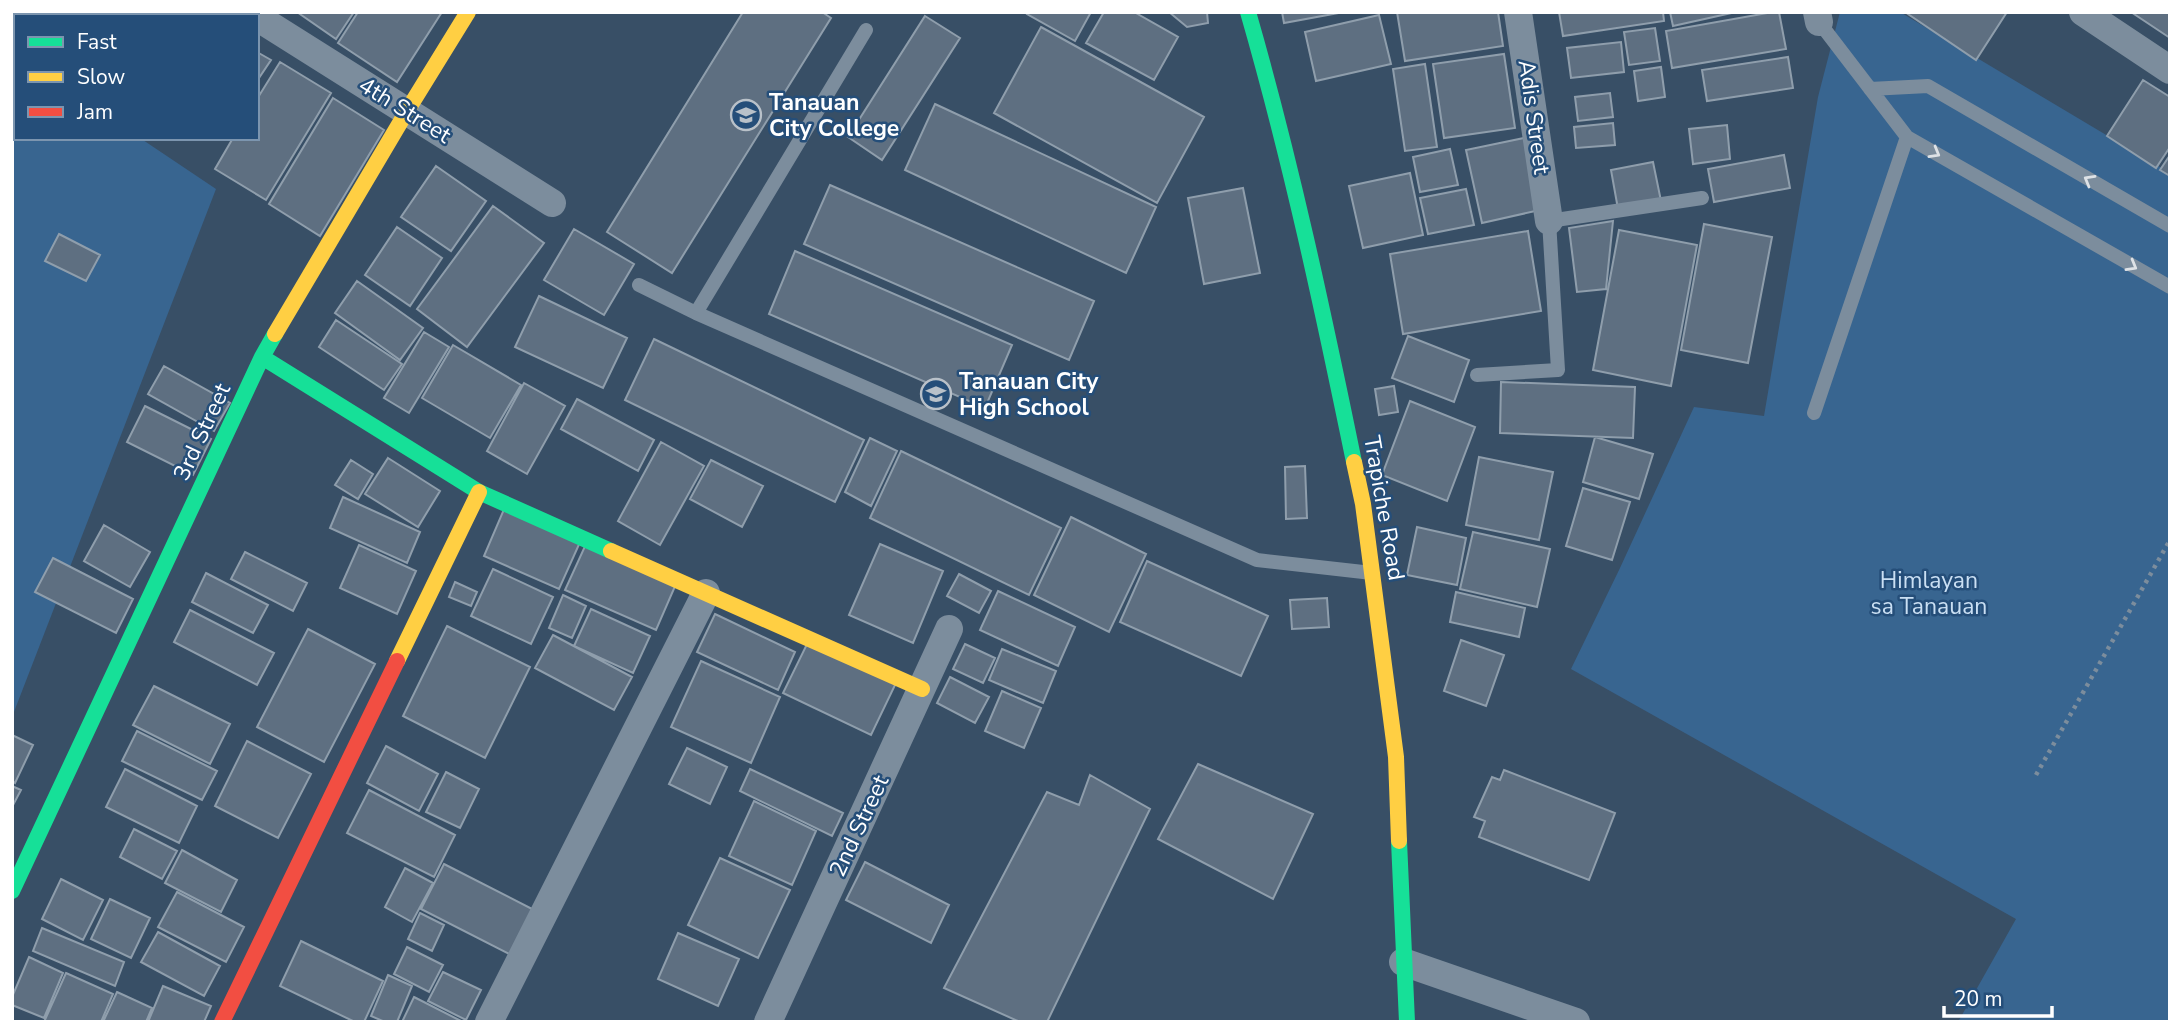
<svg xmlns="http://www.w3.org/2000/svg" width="2182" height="1034" viewBox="0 0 2182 1034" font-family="'Nunito Sans',sans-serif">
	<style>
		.green { fill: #386590 }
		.building { fill: #5e6f81; stroke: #8f9eac; stroke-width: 2 }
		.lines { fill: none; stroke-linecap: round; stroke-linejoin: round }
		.path { stroke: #7c8d9d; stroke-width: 4.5; stroke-dasharray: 3.5 5; stroke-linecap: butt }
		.lane { stroke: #7c8d9d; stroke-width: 14 }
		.street { stroke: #7c8d9d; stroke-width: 28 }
		.fast { stroke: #16e098; stroke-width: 16 }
		.slow { stroke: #ffcf43; stroke-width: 16 }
		.jam { stroke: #f24e42; stroke-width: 16 }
		.oneway { stroke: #dee2e6 }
		.labels { text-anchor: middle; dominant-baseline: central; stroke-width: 5; stroke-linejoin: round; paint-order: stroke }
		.poi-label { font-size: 23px; font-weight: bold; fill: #fff; stroke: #254e79; text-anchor: start }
		.street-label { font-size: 23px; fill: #fff; stroke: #254e79 }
		.park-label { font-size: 23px; fill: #cadff3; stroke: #254e79 }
	</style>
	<rect width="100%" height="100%" fill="#384f66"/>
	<!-- green -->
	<path class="green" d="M1840,12H1900L2170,173V1022H1958L2016,919L1571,669L1620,568L1694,407L1764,416L1818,97Z
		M12,53L16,56V138H140L216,189L12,717Z"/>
	<!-- building -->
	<path class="building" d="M83,12H155L153,16H81Z
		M297,12H354L336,39Z
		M358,12H442L397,82L338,43Z
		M743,12H822L831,18L672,273L607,232Z
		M1028,12H1091L1075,41L1027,14Z
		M1104,12H1134L1178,37L1154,80L1086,43Z
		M1169,12H1207L1208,23L1187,27Z
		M1282,12H1344L1284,23Z
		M1397,12H1498L1503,46L1405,61Z
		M1559,12H1663L1664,21L1563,36Z
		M1670,12H1736L1673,26Z
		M1773,12H1779L1786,49L1672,68L1666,31Z
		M1905,12H2007L1976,60Z
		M2131,12H2170V38Z
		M1379,15L1391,64L1316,81L1305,32Z
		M925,16L960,38L882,160L848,137Z
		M1041,27L1204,117L1157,203L994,113Z
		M1655,28L1660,61L1629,65L1624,32Z
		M1621,42L1624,72L1571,78L1567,48Z
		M257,52L271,60L257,81Z
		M1504,54L1515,128L1444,138L1433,64Z
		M1788,57L1793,88L1707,101L1702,70Z
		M280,62L331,93L266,200L215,169L233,138H257V99Z
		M1425,64L1437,147L1405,151L1393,69Z
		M1661,67L1665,97L1638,101L1634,71Z
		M2143,80L2170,97V147L2156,168L2107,136Z
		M1610,93L1613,117L1578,121L1575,97Z
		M333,98L384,130L320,236L269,204Z
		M935,104L1156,207L1126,273L905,170Z
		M1613,123L1615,145L1576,148L1574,127Z
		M1727,125L1730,159L1693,164L1689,129Z
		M1524,138L1540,210L1482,223L1466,150Z
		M1450,149L1458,185L1420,192L1413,157Z
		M1784,155L1790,188L1714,202L1708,169Z
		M2170,155V176L2160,170Z
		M1653,162L1661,201L1618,209L1611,170Z
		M436,166L486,201L451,251L401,217Z
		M1410,173L1423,235L1363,248L1349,186Z
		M830,185L1094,301L1069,360L804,244Z
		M1243,188L1260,273L1204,284L1188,198Z
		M1466,189L1474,225L1428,234L1420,198Z
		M493,206L544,243L467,347L417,309Z
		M1613,221L1606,289L1577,292L1569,228Z
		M1704,224L1772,237L1748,363L1681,350Z
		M397,227L442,258L410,306L365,275Z
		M574,229L634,264L604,315L544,280Z
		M1619,230L1697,245L1671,386L1593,370Z
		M1528,231L1541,311L1403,334L1390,254Z
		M59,234L100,255L86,281L45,261Z
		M795,251L1012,345L985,408L769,314Z
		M357,281L423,328L400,360L335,313Z
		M539,296L627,338L603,388L515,347Z
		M336,320L402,364L384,390L319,347Z
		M424,332L449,347L409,413L384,398Z
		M1408,336L1469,360L1454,402L1392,378Z
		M654,339L864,440L835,502L625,400Z
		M453,345L521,385L490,438L422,398Z
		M164,366L230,403L214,431L148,394Z
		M1501,382L1635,387L1633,438L1500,433Z
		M524,383L565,406L527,474L487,451Z
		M1394,386L1398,412L1379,415L1375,389Z
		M577,399L654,440L638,471L561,429Z
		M1410,401L1475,427L1447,501L1382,475Z
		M145,406L211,439L193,475L127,442Z
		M1595,437L1653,454L1639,499L1583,482Z
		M870,438L897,451L871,506L845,492Z
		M661,442L704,466L660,545L618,521Z
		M901,451L1061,528L1029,595L870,518Z
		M1479,457L1553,472L1539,540L1466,525Z
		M388,458L440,491L418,527L365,494Z
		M351,460L373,474L358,499L335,485Z
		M711,460L763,486L742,527L690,499Z
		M1305,466L1307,518L1286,519L1285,467Z
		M1583,488L1630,502L1612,560L1566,546Z
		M343,497L420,532L407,563L330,528Z
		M505,507L581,540L559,589L484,556Z
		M1071,517L1146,554L1109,632L1034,595Z
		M104,525L150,552L130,587L84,561Z
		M1417,527L1466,538L1457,585L1407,575Z
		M1473,532L1550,549L1537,607L1460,589Z
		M586,544L676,584L656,630L565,590Z
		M880,544L943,571L913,643L849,615Z
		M359,545L416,571L397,614L340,588Z
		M245,552L307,583L293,611L231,579Z
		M53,558L133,599L116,633L35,592Z
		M1147,561L1268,616L1241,676L1120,622Z
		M493,569L553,597L531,644L471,616Z
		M206,573L268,605L253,633L192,602Z
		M959,574L991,591L979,613L947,596Z
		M455,582L477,592L471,606L449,597Z
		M998,591L1075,627L1058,666L980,630Z
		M1456,592L1525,608L1519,637L1450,622Z
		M563,595L586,606L572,638L549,628Z
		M1327,598L1329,627L1292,629L1290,600Z
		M591,609L650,636L633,673L574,646Z
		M190,610L274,653L257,685L174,642Z
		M715,614L795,652L778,690L697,652Z
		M447,626L530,667L485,758L403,716Z
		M308,629L375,664L324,762L257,727Z
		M553,635L632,677L614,710L535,668Z
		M809,640L896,683L871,735L783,693Z
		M1461,640L1504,655L1486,706L1444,691Z
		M965,644L995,658L983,683L953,669Z
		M1002,649L1056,671L1043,703L989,680Z
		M701,661L780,697L751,763L671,727Z
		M950,677L989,697L975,723L937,703Z
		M154,686L230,724L210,764L133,725Z
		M1002,691L1041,708L1024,748L985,731Z
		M137,731L217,771L202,800L122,761Z
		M12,735L33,745L15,783L12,781Z
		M247,741L311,774L278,838L215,806Z
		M386,746L438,774L419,811L367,783Z
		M687,748L727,767L710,804L669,784Z
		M1198,764L1313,814L1273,899L1158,839Z
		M125,769L197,806L179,843L106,807Z
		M750,769L843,813L832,836L740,791Z
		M1504,770L1615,813L1589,880L1479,837L1485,821L1474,817L1492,777L1500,780Z
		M446,772L479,789L460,828L426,812Z
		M1090,775L1150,809L1047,1022H1020L944,988L1047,792L1079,805Z
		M12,786L21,790L12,807Z
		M369,790L455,835L434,877L347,833Z
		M754,801L816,831L792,885L729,856Z
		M134,829L177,851L162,879L120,857Z
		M182,850L237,880L221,912L165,883Z
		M720,858L790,890L758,958L688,925Z
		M865,862L949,905L931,943L846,900Z
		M444,864L536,911L513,956L421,909Z
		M405,868L433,883L412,922L385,907Z
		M61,879L103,900L83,940L42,919Z
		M177,892L244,927L226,962L158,927Z
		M110,899L150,918L131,958L91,939Z
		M420,913L444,925L432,951L408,939Z
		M42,928L124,962L115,986L33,951Z
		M158,932L220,966L204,996L141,962Z
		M678,933L739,959L718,1006L658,979Z
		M301,941L383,981L364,1022H355L280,986Z
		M407,947L443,965L429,992L394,974Z
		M29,957L63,973L44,1018L12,1005V997Z
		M443,972L481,990L466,1020L428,1001Z
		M66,973L113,994L101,1022H44Z
		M388,975L412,986L397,1022H385L371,1016Z
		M163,986L211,1006L204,1022H148Z
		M117,992L152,1008L146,1022H103Z
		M414,997L463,1022H402Z"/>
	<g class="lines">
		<!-- path -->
		<path class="path" d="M2036,775L2170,540"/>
		<!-- lane -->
		<path class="lane" d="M1819,22L1907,137L2170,287
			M1870,89L1928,86L2170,226
			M639,285L696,313L1257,560L1372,573
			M696,313L866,30
			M1477,375L1558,370L1549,221L1702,198
			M1814,413L1907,137"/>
		<!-- street -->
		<path class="street" d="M1518,12L1549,221
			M1817,12L1819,22
			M2083,12L2170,70
			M257,17L552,203
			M1403,962L1576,1022
			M489,1022L706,593
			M768,1022L949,629"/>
		<!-- fast -->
		<path class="fast" d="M1248,12C1291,161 1323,311 1354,462
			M262,357L479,492L611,551
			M1399,841L1407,1022
			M12,891L262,357L275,334"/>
		<!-- slow -->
		<path class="slow" d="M275,334L407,111L468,12
			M1354,462L1363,504L1396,757L1399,841
			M611,551L922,689
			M397,661L479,492"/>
		<!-- jam -->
		<path class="jam" d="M222,1022L397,661"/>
	</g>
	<!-- one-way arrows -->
	<defs><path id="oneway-chevron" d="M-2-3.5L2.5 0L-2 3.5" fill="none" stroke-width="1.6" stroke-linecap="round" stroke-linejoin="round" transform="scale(1.75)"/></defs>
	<g class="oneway">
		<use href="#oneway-chevron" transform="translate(1935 153) rotate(30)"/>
		<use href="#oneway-chevron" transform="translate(2089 180) rotate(-150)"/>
		<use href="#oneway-chevron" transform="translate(2132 266) rotate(30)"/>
	</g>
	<!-- icons -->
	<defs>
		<g id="university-ring" transform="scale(1.575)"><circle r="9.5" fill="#254e79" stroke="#b9c1c9" stroke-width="1.5"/><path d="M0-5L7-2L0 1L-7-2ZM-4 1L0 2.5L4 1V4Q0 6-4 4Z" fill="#b9c1c9"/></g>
		<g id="school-ring" transform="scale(1.575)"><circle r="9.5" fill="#254e79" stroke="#b9c1c9" stroke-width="1.5"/><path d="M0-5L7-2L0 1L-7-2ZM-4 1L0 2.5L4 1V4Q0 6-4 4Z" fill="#b9c1c9"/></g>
	</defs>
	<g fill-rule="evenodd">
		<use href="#university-ring" x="746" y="115"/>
		<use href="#school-ring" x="936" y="394"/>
	</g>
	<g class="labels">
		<!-- poi labels -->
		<g class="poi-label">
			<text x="769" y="102">Tanauan<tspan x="769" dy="26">City College</tspan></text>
			<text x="959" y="381">Tanauan City<tspan x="959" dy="26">High School</tspan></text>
		</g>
		<!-- street labels -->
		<g class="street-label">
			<text transform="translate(405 110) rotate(32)">4th Street</text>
			<text transform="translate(1534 117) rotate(82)">Adis Street</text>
			<text transform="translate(202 432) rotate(-65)">3rd Street</text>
			<text transform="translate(1384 508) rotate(80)">Trapiche Road</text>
			<text transform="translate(859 826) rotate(-65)">2nd Street</text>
		</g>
		<!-- park labels -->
		<g class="park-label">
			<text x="1929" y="580">Himlayan<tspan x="1929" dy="26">sa Tanauan</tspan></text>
		</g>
	</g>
	<!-- border -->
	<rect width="2182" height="1034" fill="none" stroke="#ffffff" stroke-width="28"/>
	<!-- legend -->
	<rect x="14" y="14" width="245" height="126" fill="#254e79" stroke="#7c95af" stroke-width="2"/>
	<rect x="28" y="37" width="35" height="10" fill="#16e098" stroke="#7c95af" stroke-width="2"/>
	<text x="77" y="49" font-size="21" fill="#ffffff">Fast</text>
	<rect x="28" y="72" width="35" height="10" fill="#ffcf43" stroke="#7c95af" stroke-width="2"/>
	<text x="77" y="84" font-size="21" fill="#ffffff">Slow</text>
	<rect x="28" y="107" width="35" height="10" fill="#f24e42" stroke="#7c95af" stroke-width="2"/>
	<text x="77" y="119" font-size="21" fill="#ffffff">Jam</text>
	<!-- scale -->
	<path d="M1944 1006v10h108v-10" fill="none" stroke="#ffffff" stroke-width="3.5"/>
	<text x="1954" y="1006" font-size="21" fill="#ffffff" stroke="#254e79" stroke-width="5" paint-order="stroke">20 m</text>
</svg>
